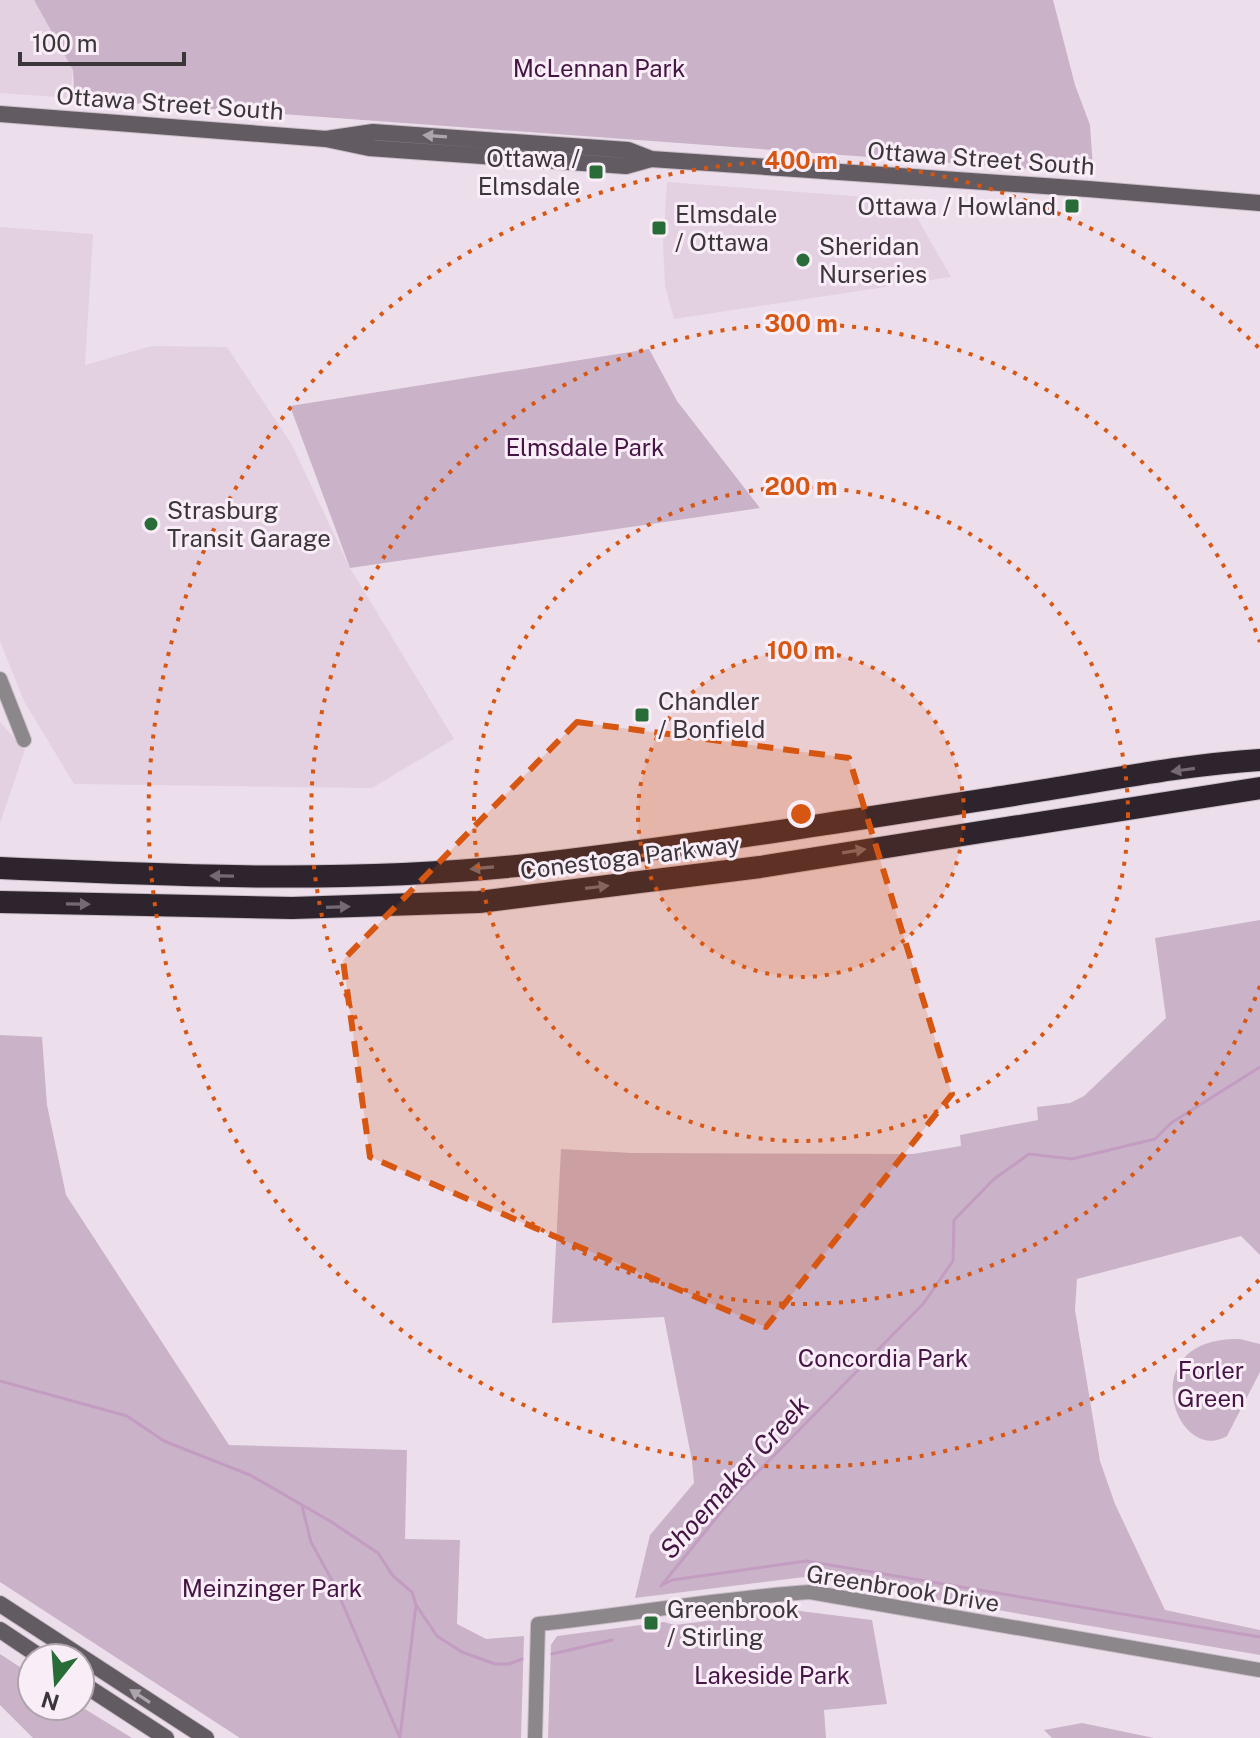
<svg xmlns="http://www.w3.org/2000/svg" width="1260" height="1738" viewBox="0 0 1260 1738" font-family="'Public Sans',sans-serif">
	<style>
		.built { fill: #e3d1e2 }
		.green { fill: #cab2c8 }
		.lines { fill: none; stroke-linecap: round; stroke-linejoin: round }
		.stream { stroke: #c39dc1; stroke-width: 3 }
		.tertiary-casing { stroke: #c9bdc8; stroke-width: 16 }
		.secondary-casing { stroke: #c9bdc8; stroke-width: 18 }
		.motorway-casing { stroke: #c9bdc8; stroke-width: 24 }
		.tertiary { stroke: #8c878b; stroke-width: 14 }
		.secondary { stroke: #625b62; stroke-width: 16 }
		.motorway { stroke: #2d242d; stroke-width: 22 }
		.oneway { fill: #aea4ad }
		.oneway2 { fill: #746a74 }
		.marked { fill: #d75611; fill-opacity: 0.2; stroke: #d75611; stroke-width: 6; stroke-dasharray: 16 10; stroke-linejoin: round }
		.ring { fill: none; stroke: #d75611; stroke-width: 4; stroke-dasharray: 4 8 }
		.poi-dot { fill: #286c38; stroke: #f9edf8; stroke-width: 3 }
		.labels { text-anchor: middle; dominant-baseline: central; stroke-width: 6; stroke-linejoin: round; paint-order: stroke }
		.park-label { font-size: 24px; fill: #451644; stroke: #f9edf8 }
		.street-label { font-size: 24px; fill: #3b363a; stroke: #f9edf8 }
		.poi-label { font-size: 24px; fill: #3b363a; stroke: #f9edf8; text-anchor: start }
		.water-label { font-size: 26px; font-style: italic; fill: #431542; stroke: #f9edf8 }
		.centre { fill: #d75611; stroke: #f9edf8; stroke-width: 4 }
		.ring-label { font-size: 24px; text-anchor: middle; font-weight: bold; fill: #d75611; stroke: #f9edf8; stroke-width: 6; stroke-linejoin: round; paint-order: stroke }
	</style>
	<rect width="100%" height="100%" fill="#ecdfeb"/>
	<!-- built -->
	<path class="built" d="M0,0H34L73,69L70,98L0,93Z
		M667,182L907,200L951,277L674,319L665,286L663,243Z
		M0,227L93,234L85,365L152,346L227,347L291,443L350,568L454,739L372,788L74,784L24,701L0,641Z
		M0,722L25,750L0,823Z"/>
	<!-- green -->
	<path class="green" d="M34,0H1053L1075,85L1090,125L1093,168L1089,173L89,100L84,91H74L73,70Z
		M649,349L677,401L760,508L350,568L290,406Z
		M1260,920V1255L1241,1236L1077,1279L1075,1310L1100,1461L1115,1504L1165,1610L1260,1630V1655L805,1577L635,1598L650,1535L694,1483L692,1461L664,1317L552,1323L561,1149L632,1153L913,1154L961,1146L960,1135L1038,1120L1037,1107L1070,1103L1084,1096L1166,1018L1155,938Z
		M0,1035L42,1037L47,1105L66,1195L229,1445L407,1450L405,1539L460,1540L457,1624L486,1639L524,1636L521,1738H240L0,1582Z
		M1240,1339L1260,1344V1372L1227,1436C1175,1467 1131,1336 1240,1339Z
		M792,1610L872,1620L887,1704L824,1710L826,1738H548L551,1645L557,1636L664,1622L675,1625Z
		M0,1654L32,1675V1706H80L132,1738H33L0,1705Z
		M1082,1723L1154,1738H1052L1044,1730Z"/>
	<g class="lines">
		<!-- stream -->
		<path class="stream" d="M0,1381L127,1416L164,1441L250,1475L330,1521L378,1553L393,1576L412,1592L416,1605L437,1636L462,1652L495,1664H509L522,1659
			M302,1506L311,1542L335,1586L400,1738
			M664,1584L672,1580L806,1561L1260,1637
			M661,1586L734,1496L923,1304L953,1261L954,1220L994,1179L1029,1154L1072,1159L1155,1139L1171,1123L1260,1067
			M552,1654L612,1640
			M400,1737L416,1605"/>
		<!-- tertiary casing -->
		<g class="tertiary-casing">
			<path id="tertiary" d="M0,679L24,740
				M535,1738L538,1624C629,1615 719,1598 810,1592L1260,1670"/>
		</g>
		<!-- secondary casing -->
		<g class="secondary-casing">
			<path id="secondary" d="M0,114L326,139L369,148L626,166L651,159
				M326,139L373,132L628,150L651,159L1088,189L1260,203
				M0,1604L206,1738
				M0,1630L42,1658
				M80,1682L166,1738"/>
		</g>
		<!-- motorway casing -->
		<g class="motorway-casing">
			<path id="motorway" d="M0,868C178,876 357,884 535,864C697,845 859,819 1020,794C1099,782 1180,765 1260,760
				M0,902L292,908L479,902L760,867L1260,788"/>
		</g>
		<!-- tertiary -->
		<use href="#tertiary" class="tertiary"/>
		<!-- secondary -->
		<use href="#secondary" class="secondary"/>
		<!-- motorway -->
		<use href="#motorway" class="motorway"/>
	</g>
	<!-- one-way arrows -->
	<defs><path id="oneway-solid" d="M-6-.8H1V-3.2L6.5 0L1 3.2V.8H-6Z" transform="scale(2)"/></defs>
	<g class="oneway">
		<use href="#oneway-solid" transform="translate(435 136) rotate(-176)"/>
		<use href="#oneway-solid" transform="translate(140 1696) rotate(-147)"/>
	</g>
	<g class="oneway2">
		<use href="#oneway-solid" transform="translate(1183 770) rotate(172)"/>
		<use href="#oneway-solid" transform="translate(854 851) rotate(-9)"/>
		<use href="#oneway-solid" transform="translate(482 868) rotate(175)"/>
		<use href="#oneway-solid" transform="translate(222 876) rotate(-179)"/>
		<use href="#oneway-solid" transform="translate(597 887) rotate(-7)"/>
		<use href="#oneway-solid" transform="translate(78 904) rotate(1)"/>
		<use href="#oneway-solid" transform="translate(338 907) rotate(-2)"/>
	</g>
	<!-- marked area -->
	<path class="marked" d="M577,722L849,758L952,1094L766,1327L370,1157L343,960Z"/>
	<!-- distance rings -->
	<circle cx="801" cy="814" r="163" fill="#d75611" fill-opacity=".12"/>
	<g class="ring">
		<circle cx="801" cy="814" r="163"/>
		<circle cx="801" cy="814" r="327"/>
		<path d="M1260 986A490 490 0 1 1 1260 642"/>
		<path d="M1259 1280A653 653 0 1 1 1259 348"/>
	</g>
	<!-- markers -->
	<g class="poi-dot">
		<rect x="588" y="164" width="16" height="16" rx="4"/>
		<rect x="1064" y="198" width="16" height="16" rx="4"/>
		<rect x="651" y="220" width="16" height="16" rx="4"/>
		<circle cx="803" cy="260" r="8"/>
		<circle cx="151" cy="524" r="8"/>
		<rect x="634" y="707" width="16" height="16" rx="4"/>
		<rect x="643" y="1615" width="16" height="16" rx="4"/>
	</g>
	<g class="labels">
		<!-- park labels -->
		<g class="park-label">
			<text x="599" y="68">McLennan Park</text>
			<text x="585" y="447">Elmsdale Park</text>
			<text x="883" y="1358">Concordia Park</text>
			<text x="1211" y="1370">Forler<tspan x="1211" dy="28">Green</tspan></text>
			<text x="272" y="1588">Meinzinger Park</text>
			<text x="772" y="1675">Lakeside Park</text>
		</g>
		<!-- street labels -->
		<g class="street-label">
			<text transform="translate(170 103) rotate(4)">Ottawa Street South</text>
			<text transform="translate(981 158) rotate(4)">Ottawa Street South</text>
			<text transform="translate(630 857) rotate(-7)">Conestoga Parkway</text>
			<text transform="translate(903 1588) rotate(9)">Greenbrook Drive</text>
		</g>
		<!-- poi labels -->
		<g class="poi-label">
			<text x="580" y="158" text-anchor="end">Ottawa /<tspan x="580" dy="28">Elmsdale</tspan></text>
			<text x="1056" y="206" text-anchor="end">Ottawa / Howland</text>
			<text x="675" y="214">Elmsdale<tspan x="675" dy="28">/ Ottawa</tspan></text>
			<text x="819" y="246">Sheridan<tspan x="819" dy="28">Nurseries</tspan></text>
			<text x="167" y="510">Strasburg<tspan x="167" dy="28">Transit Garage</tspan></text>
			<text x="658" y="701">Chandler<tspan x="658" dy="28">/ Bonfield</tspan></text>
			<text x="667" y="1609">Greenbrook<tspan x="667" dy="28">/ Stirling</tspan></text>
		</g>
		<!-- water labels -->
		<g class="water-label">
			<text transform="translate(734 1477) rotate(-48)">Shoemaker Creek</text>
		</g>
	</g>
	<circle cx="801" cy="814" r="12" class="centre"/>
	<g class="ring-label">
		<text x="801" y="169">400 m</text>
		<text x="801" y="332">300 m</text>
		<text x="801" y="495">200 m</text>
		<text x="801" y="659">100 m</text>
	</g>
	<!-- north arrow -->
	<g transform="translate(56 1682) rotate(197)"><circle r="38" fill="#f9edf8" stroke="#ada4ac" stroke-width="2"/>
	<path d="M0-6L14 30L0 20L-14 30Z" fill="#286c38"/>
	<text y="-12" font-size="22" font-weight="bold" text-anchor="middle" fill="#3b363a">N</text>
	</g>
	<!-- scale -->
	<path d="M20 52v12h164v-12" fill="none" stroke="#3b363a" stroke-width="4"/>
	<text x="32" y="52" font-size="24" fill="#3b363a" stroke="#f9edf8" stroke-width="6" paint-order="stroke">100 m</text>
</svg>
